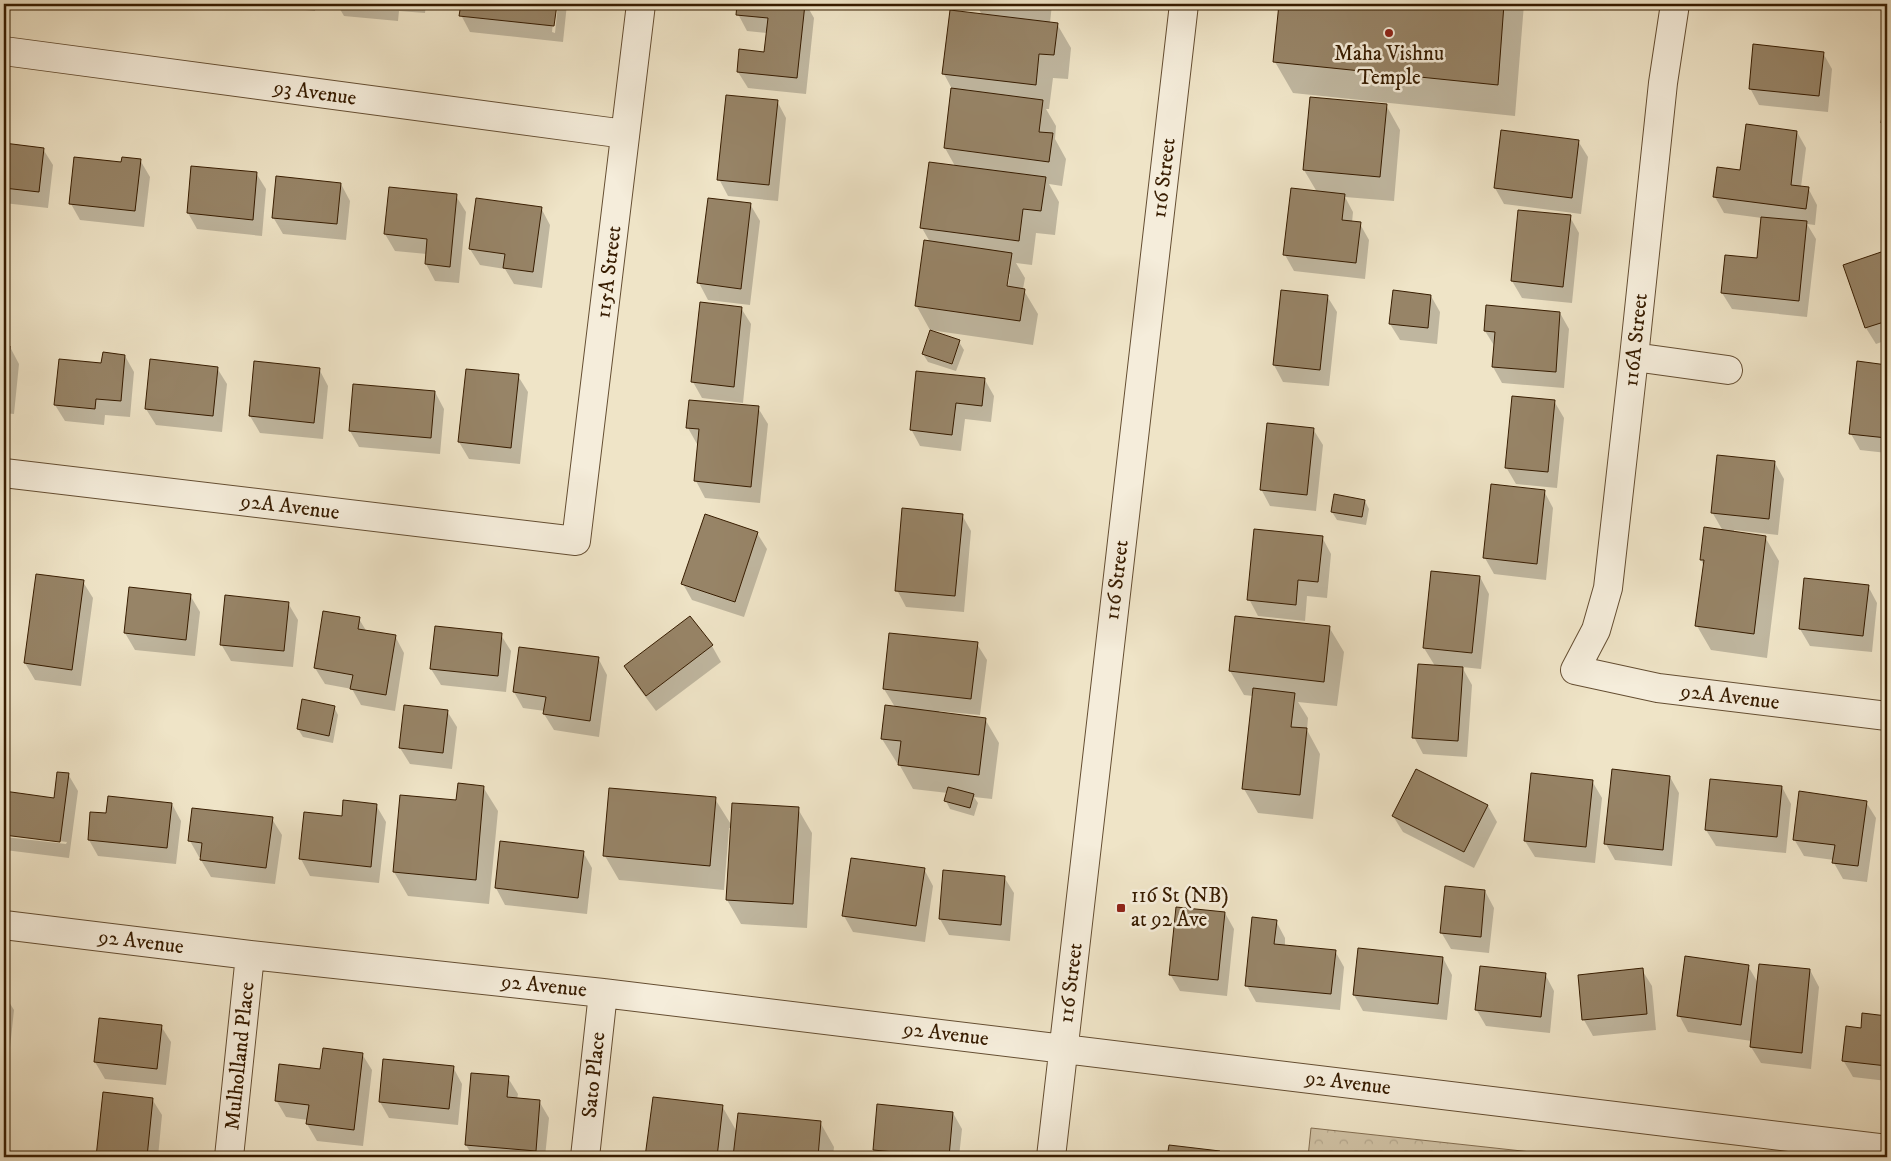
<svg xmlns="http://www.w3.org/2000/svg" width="1891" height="1161" viewBox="0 0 1891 1161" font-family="'IM FELL DW Pica',serif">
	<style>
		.forest { fill: url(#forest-crowns); stroke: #846f52 }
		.shadow { fill: #0003; fill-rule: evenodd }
		.building { fill: #978467; stroke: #371c00 }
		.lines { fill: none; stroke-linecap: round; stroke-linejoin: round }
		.minor-casing { stroke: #654e32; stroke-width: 30 }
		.minor { stroke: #f5eddb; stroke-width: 28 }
		.poi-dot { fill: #8f2418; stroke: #f5eddb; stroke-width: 2 }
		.labels { text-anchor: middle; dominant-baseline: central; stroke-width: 5; stroke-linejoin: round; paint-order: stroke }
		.poi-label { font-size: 21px; fill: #371c00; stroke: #f5eddb }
		.street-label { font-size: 21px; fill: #371c00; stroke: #f5eddb }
	</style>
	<defs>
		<pattern id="forest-crowns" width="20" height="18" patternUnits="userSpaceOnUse" patternTransform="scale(1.25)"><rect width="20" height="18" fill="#d0c2a5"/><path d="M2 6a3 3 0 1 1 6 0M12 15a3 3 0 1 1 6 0" fill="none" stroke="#b3a68c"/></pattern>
	</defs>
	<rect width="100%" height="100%" fill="#efe4c7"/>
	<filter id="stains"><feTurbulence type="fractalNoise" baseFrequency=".004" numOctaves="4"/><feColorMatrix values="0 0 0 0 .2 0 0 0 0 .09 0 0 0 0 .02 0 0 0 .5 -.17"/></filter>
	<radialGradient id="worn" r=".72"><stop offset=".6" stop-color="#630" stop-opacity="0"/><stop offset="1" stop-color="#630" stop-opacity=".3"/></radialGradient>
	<!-- forest -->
	<path class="forest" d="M1311,1128L1577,1157H1308Z"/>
	<!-- shadow -->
	<path class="shadow" d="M248,4H316L315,11Z
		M337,4H426L425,13L399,11L398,21L344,16Z
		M462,4H555L552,32L555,33L558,4H567L563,42L470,32L461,15Z
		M739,4H806L814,18L806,94L748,88L738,72L765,53L767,33L747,31L738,14Z
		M976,4H1052L1050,23L1057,24L1071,48L1068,79L1053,78L1049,109H1046L1056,126L1055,139L1066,159L1062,186L1049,184L1059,202L1055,235L1036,233L1032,265L1016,263L1025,278L1023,289L1038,314L1033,345L930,330L916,305L930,242L922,228L955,166L945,148L952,89L944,74L982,15ZM1007,274H1010L1007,292H1005Z
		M1280,4H1524L1515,116L1293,93L1275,62Z
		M1823,53L1832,69L1828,112L1759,105L1750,88Z
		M1887,87V131L1883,123Z
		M777,101L786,118L778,201L728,196L719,179Z
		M1386,105L1400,130L1394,201L1345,197L1353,212L1352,223L1360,224L1369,240L1365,279L1294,271L1285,255L1317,192L1304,170Z
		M1797,132L1806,148L1801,187L1808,188L1817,205L1815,225L1807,224L1816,239L1807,317L1732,309L1722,293L1758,260L1762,218L1724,213L1715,197Z
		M1578,141L1588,157L1581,214L1504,204L1495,188Z
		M4,145L43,149L53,165L48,208L4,203Z
		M140,160L150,177L144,227L80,220L71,204L123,163Z
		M256,173L266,189L262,236L197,229L188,213Z
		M341,184L350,201L346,240L283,234L273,217Z
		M390,189L456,196L466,212L459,283L435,281L426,264L427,254L395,251L385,234Z
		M750,204L760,221L750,305L708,300L699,283Z
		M541,208L550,225L542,288L514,284L505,269L480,265L470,249Z
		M1570,217L1579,233L1572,303L1522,298L1512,281Z
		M1887,251V340L1876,344L1866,328L1845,265Z
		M1282,291L1327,296L1337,312L1329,386L1283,382L1274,365Z
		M1431,296L1440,312L1437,344L1400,340L1390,324Z
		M741,308L751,324L743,403L702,398L693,382Z
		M1560,313L1569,329L1564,388L1502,383L1493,367L1495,347L1485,331Z
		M959,342L964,350L956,371L928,362L923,354Z
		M4,346L10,347L19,364L14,414L4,413Z
		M125,356L134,372L130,417L105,415L104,425L65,421L55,405L103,365Z
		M1858,363L1887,366V453L1860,450L1851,434Z
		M217,368L227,384L222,432L156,425L146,409Z
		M319,369L328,386L323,439L260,433L250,416Z
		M518,376L528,392L520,464L469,459L459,442Z
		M985,380L994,396L991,422L965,419L961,451L920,446L911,429Z
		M435,392L444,409L440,454L359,447L350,431Z
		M1554,401L1564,418L1557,488L1516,484L1506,467Z
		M758,408L768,424L760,503L705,498L696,481L699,445L697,444L688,428Z
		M1313,429L1323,445L1316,511L1270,506L1261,489Z
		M1775,463L1784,479L1778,535L1734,530V533L1765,537L1779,561L1767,658L1711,650L1697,626L1704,566L1701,560L1723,531L1712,512Z
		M1544,491L1553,508L1546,580L1494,574L1485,558Z
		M1365,501L1369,509L1366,525L1337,520L1332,512Z
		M962,515L971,531L964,612L906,607L897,590Z
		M757,533L767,549L744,617L692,600L683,584Z
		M1322,537L1331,554L1327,598L1307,596L1305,621L1258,616L1249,599Z
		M1480,577L1489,594L1481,669L1462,667L1472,685L1467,757L1423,754L1414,737L1435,666L1424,648Z
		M83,582L93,598L81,686L35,680L25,663Z
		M1868,586L1877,603L1872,652L1810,646L1800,629Z
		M130,589L190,595L200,612L195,656L135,650L125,633Z
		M288,603L298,620L293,667L231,661L221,644Z
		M690,617L712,646L721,662L656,711L635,683L625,666Z
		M359,619L367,632L395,636L404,653L395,711L361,705L352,689L325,684L315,668Z
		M1329,627L1344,652L1337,706L1298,702L1308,718L1307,730L1320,754L1313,819L1258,813L1244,789L1253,696L1244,695L1230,671Z
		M501,635L511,651L506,692L441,685L431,669Z
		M977,644L987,660L980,715L939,711V713L985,719L999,743L992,799L974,797L978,803L974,816L950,809L946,801L948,793L913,789L899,764L897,763L882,739L895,707L884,689Z
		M598,658L607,675L599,737L554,730L544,714L545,711L523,708L514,692Z
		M303,701L334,707L338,715L333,743L303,737L298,729Z
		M447,711L457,727L452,769L410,764L400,748Z
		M68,774L78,791L69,858L5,850L4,848V793L55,799ZM5,834L67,842L66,844L5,837Z
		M1670,777L1679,793L1672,866L1615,860L1606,844Z
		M1592,781L1602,798L1595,863L1535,857L1525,841Z
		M483,787L498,811L489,904L408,896L394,872L457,802Z
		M1782,787L1791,804L1786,853L1716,846L1706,830Z
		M715,799L732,826L798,809L812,833L807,928L741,924L727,900L731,828H729L724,890L619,880L605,856Z
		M1866,802L1876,818L1867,882L1843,879L1834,863V860L1804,856L1794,839Z
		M172,804L181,821L176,864L98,856L89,840L107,815Z
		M376,805L386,822L379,883L310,876L301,859Z
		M1488,806L1497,822L1474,868L1403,832L1393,816Z
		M272,819L282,835L275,884L211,877L201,860V857H199L190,841Z
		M501,843L583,852L592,868L587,914L505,905L496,888Z
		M924,869L933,886L925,942L853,932L844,916Z
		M1004,877L1014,893L1010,941L949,935L940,919Z
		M1485,891L1494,908L1489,953L1451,949L1441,932Z
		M1225,913L1234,929L1227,996L1180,991L1170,974Z
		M1276,921L1285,938V946L1335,951L1344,967L1340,1010L1256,1002L1247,986Z
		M1443,958L1452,975L1447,1020L1363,1011L1354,995Z
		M1748,966L1758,983L1810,970L1819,987L1811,1069L1761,1063L1751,1047L1752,1041L1688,1032L1679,1015Z
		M1642,970L1652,986L1656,1030L1593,1036L1584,1020L1579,976Z
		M1545,974L1554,991L1550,1033L1486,1026L1476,1009Z
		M4,994L14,1010L7,1076H4Z
		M1864,1014L1887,1017V1081L1853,1077L1843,1060L1862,1029Z
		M161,1026L171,1042L166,1085L105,1079L95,1062Z
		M362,1054L372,1070L363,1146L317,1141L307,1124L308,1120L286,1117L276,1100L321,1070Z
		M453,1067L462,1084L458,1125L389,1118L380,1102Z
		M508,1078L518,1094L517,1099L539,1101L549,1118L545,1157H473L466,1145Z
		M4,1084L10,1095L4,1139Z
		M104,1094L152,1099L162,1115L158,1157H97Z
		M654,1098L722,1106L737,1132L820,1122L834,1147L833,1157H647Z
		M953,1113L962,1129L959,1157H878L874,1150Z
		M1170,1147L1219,1152L1222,1157H1169Z"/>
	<!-- building -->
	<path class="building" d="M461,4H557L554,26L459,16Z
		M737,4H805L797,78L737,72L739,49L764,52L768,18L736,15Z
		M1003,4H1042L1041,7Z
		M1279,4H1504L1498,85L1273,62Z
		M950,10L1058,23L1054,55L1039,54L1036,85L942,74Z
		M1753,44L1824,52L1819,96L1749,89Z
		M1887,77V124L1881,123Z
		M951,88L1043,100L1039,132L1053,133L1049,162L944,148Z
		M726,95L778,100L769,185L717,180Z
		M1310,97L1387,104L1380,177L1303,170Z
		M1746,124L1797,131L1791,185L1809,187L1806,209L1713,197L1717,167L1740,170Z
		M1501,130L1579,140L1572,198L1494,188Z
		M4,143L44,148L39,192L4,188Z
		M74,157L121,162L122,157L141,159L135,211L69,204Z
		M929,162L1046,177L1041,211L1023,209L1019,241L920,228Z
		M191,166L257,172L253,220L187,213Z
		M276,176L341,183L337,224L272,218Z
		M389,187L457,194L450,267L425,264L427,239L384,234Z
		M1291,188L1345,194L1342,220L1361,222L1356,263L1283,255Z
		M476,198L542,207L533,272L503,268L505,254L469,249Z
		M708,198L751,203L741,289L697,283Z
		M1518,210L1571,215L1563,287L1511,281Z
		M1761,217L1807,221L1799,301L1721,293L1725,255L1757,258Z
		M924,240L1012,253L1007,286L1025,289L1020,321L915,306Z
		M1887,250V321L1865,328L1843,265Z
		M1281,290L1328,295L1320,370L1273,365Z
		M1393,290L1431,295L1428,328L1389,324Z
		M700,302L742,307L734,387L691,382Z
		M1486,305L1560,312L1556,372L1492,367L1495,332L1484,331Z
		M930,330L960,340L952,364L922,354Z
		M4,345L10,346L5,398H4Z
		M103,352L125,355L121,401L96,399L95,409L54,405L59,359L101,363Z
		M150,359L218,367L213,416L145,409Z
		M254,361L320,368L314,423L249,416Z
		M1857,361L1887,365V438L1849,434Z
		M466,369L519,374L511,448L458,442Z
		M916,371L985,378L982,406L956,403L952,435L910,430Z
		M353,384L435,391L431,438L349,431Z
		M1512,396L1555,400L1548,472L1505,468Z
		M689,400L759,406L751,487L694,481L699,429L686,428Z
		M1267,423L1314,428L1307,495L1260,490Z
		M1717,455L1775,461L1769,519L1711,513Z
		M1491,484L1545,490L1537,564L1483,558Z
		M1334,494L1365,500L1362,517L1331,512Z
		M902,508L963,514L955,596L895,591Z
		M705,514L758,532L735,602L681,584Z
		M1704,527L1766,536L1754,634L1695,626L1704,560H1700Z
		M1254,529L1323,536L1318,582L1298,580L1296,605L1247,600Z
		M1431,571L1480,576L1472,653L1423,648Z
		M36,574L84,580L72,670L24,663Z
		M1804,578L1869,585L1863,636L1799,629Z
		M129,587L191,594L186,640L124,633Z
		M225,595L289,602L284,651L220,645Z
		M323,611L360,617L358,629L396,635L386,695L350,689L353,675L314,668Z
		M690,616L713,645L646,696L624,666Z
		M1235,616L1330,626L1324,682L1229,671Z
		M435,626L502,633L498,676L430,669Z
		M889,633L978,642L971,699L883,689Z
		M519,647L599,657L590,721L543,714L546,697L513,692Z
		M1418,664L1463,667L1458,741L1412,738Z
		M1253,688L1295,693L1291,727L1307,728L1300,795L1242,789Z
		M302,699L335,706L329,736L297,729Z
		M404,705L448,710L443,753L399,748Z
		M885,705L986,718L979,775L898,765L901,741L881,739Z
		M1416,769L1488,805L1464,852L1392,816Z
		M1612,769L1670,776L1663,850L1604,844Z
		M57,772L69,773L60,842L4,835V791L54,798Z
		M1531,773L1593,780L1586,847L1524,841Z
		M1710,779L1782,786L1777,837L1705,830Z
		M458,783L484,786L476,880L393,872L400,795L456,800Z
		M948,787L974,794L970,808L944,801Z
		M609,788L716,797L710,866L603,856Z
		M1799,791L1867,801L1858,866L1832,863L1835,845L1793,840Z
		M108,796L172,803L167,848L88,840L90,812L106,813Z
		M343,800L377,804L371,867L299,859L304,812L342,816Z
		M732,803L799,807L793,904L726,900Z
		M192,808L273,817L266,868L200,860L202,843L188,841Z
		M500,841L584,851L578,898L495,888Z
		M851,858L925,868L916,926L842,916Z
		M943,870L1005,876L1001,925L939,919Z
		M1445,886L1485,890L1481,937L1440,933Z
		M1176,907L1225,912L1218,980L1169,975Z
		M1252,917L1277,920L1274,944L1336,950L1331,994L1245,986Z
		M1358,948L1443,957L1438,1004L1353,995Z
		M1685,956L1749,965L1741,1025L1677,1016Z
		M1759,964L1810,969L1802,1053L1750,1047Z
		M1480,966L1546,973L1541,1017L1475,1010Z
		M1643,968L1647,1014L1582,1020L1578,975Z
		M1862,1013L1887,1016V1066L1842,1061L1846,1026L1861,1028Z
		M99,1018L162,1025L157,1069L94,1062Z
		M323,1048L363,1053L354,1130L306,1124L309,1105L275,1101L279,1064L320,1069Z
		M383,1059L454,1066L449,1109L379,1102Z
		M471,1073L509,1076L507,1097L540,1100L536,1151L465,1145Z
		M103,1092L153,1098L147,1157H96Z
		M653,1097L723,1105L717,1157H645Z
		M877,1104L953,1112L949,1157L873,1150Z
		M738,1113L821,1121L818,1157H733Z
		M1169,1145L1220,1151L1219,1157H1167Z"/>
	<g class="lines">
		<!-- minor casing -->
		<g class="minor-casing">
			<path id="minor" d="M1675,4L1663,83L1634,357L1608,588L1596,630L1575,670L1658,688L1887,716
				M4,51L625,134
				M1634,357L1728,370
				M4,473L576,541L641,4
				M4,925L250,955L603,993L1887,1149
				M229,1157L250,955
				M585,1157L603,993
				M1051,1157L1184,4"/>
		</g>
		<!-- minor -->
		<use href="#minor" class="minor"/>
	</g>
	<!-- markers -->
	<g class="poi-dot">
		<circle cx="1389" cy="33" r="5"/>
		<rect x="1116" y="903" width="10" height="10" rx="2.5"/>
	</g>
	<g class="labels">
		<!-- poi labels -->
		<g class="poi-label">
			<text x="1389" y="54">Maha Vishnu<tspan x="1389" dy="24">Temple</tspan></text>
			<text x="1131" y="896" text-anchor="start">116 St (NB)<tspan x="1131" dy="24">at 92 Ave</tspan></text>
		</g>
		<!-- street labels -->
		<g class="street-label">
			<text transform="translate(315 93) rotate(8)">93 Avenue</text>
			<text transform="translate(1164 178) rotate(-83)">116 Street</text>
			<text transform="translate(609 272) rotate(-83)">115A Street</text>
			<text transform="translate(1636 340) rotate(-84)">116A Street</text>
			<text transform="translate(290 507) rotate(7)">92A Avenue</text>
			<text transform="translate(1117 580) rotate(-83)">116 Street</text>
			<text transform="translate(1730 697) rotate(7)">92A Avenue</text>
			<text transform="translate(141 942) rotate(7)">92 Avenue</text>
			<text transform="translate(1071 983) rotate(-83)">116 Street</text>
			<text transform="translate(544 986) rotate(6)">92 Avenue</text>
			<text transform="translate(946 1034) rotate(7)">92 Avenue</text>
			<text transform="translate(240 1056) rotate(-84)">Mulholland Place</text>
			<text transform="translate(594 1075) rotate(-84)">Sato Place</text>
			<text transform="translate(1348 1083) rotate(7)">92 Avenue</text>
		</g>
	</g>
	<!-- margin -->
	<rect width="1891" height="1161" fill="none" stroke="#efe4c7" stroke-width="20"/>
	<rect x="5" y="5" width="1881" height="1151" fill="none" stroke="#371c00" stroke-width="2.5"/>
	<rect x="10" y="10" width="1871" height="1141" fill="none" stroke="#371c00"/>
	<rect width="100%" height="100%" filter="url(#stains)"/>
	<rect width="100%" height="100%" fill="url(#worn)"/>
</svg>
